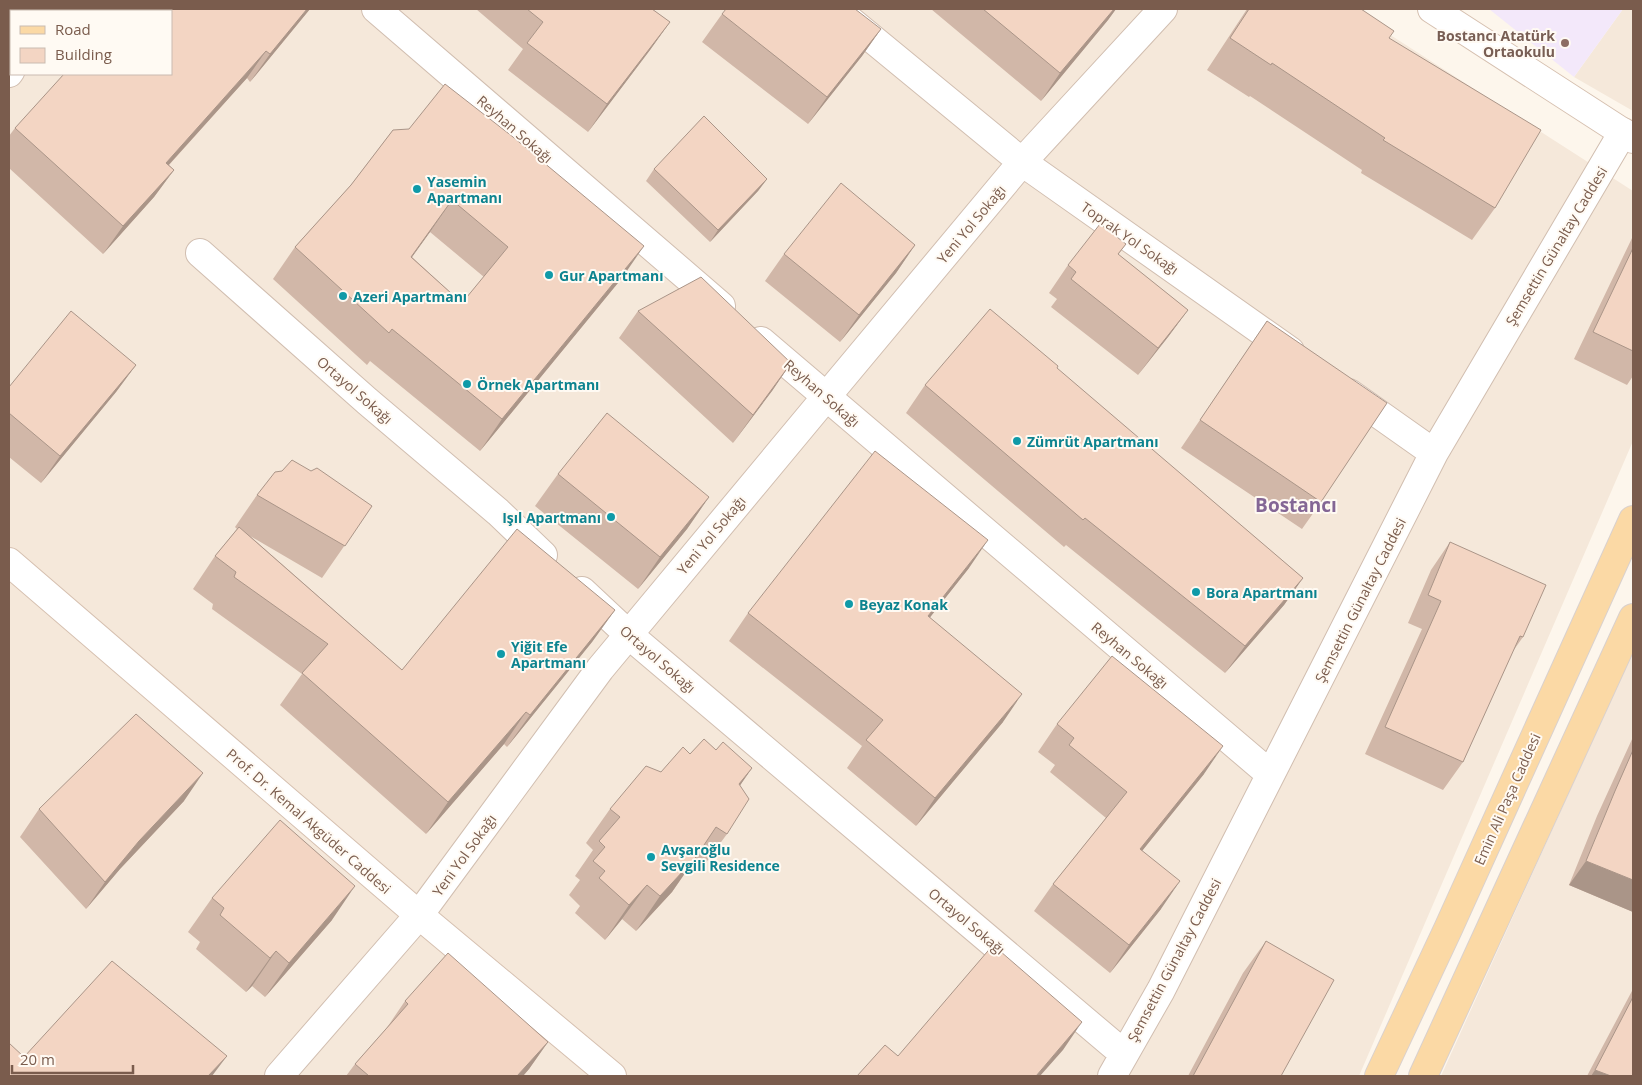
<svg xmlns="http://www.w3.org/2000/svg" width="1642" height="1085" viewBox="0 0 1642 1085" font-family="'Open Sans',sans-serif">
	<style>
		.residential { fill: #f5e8da; fill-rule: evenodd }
		.education { fill: #f3e8fa }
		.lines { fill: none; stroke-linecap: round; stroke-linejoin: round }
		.street-casing { stroke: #d1beb0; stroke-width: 30 }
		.secondary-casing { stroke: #d6c0b0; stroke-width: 30 }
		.primary-casing { stroke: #dad1cd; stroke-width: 30 }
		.street { stroke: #fff; stroke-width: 28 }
		.secondary { stroke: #fff; stroke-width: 28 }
		.primary { stroke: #fbd9a5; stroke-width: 28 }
		.wall { fill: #d1b7a8; fill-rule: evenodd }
		.shaded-wall { fill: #aa9588 }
		.building { fill: #f3d5c3; stroke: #aa9588; fill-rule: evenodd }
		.education-dot { fill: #8d6e63; stroke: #fffaf3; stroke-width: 2 }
		.culture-dot { fill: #0f9aa8; stroke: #fffaf3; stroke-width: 2 }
		.labels { text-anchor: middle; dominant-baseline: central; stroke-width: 4; stroke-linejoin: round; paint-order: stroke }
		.education-label { font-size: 14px; font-weight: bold; fill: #785e54; stroke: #fffaf3; text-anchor: end }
		.street-label { font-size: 14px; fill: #7a5c4d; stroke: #fffaf3 }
		.culture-label { font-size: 14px; font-weight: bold; fill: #0d838f; stroke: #fffaf3; text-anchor: start }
		.district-label { font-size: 19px; font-weight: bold; fill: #846695; stroke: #fffaf3 }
	</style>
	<rect width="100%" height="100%" fill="#fdf6ec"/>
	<!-- residential -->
	<path class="residential" d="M9,9H1350L1633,191V441L1359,1076H9ZM11,11H171V74H11Z
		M1623,9H1633V111L1574,77Z
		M1633,651V1076H1441Z"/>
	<!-- education -->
	<path class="education" d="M1489,9H1623L1574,77Z"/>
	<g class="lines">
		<!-- street casing -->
		<g class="street-casing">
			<path id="street" d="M376,9L721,306
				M836,9L1022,162L1290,351
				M62,11L65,9
				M9,73L11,70
				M200,253L367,401L498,512L543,555
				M761,341L1270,774
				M1349,393L1434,453
				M582,591L629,635L1124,1054
				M279,1076L419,915L600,669L826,397L1022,162L1163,9
				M1112,1076L1161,990L1434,453L1623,132"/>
		</g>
		<!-- secondary casing -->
		<g class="secondary-casing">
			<path id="secondary" d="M1432,9L1633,139
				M9,562L419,915L612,1076"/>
		</g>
		<!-- primary casing -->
		<g class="primary-casing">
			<path id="primary" d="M1379,1076L1448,929L1633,520
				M1423,1076L1633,618"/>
		</g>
		<!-- street -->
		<use href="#street" class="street"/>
		<!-- secondary -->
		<use href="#secondary" class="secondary"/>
		<!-- primary -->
		<use href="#primary" class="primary"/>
	</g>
	<!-- wall -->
	<path class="wall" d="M310,9L250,82L247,78L169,165L174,170L154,197L103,254L9,168V136L15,128L69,75Z
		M476,9H652L670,22L650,50L588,132L508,70L523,49Z
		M931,9H1116L1108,20L1041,101Z
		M1247,9H1361L1389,38L1495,208L1472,240L1361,173L1362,170L1250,96L1249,97L1207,70Z
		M722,14L881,29L862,56L808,124L702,42Z
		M393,130L622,278L480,451L370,361L367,365L273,279L295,247L351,185ZM430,232L484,277L462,303L412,257Z
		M654,169L767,179L758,191L710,242L646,181Z
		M1633,236V376L1627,385L1574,359Z
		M1126,244L1118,255L1188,310L1168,337L1138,375L1051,307L1057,299L1049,293L1068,265Z
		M915,245L896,273L840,342L765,281L784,254Z
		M638,311L791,363L772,391L733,443L619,338Z
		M1267,321L1321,502L1302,529L1181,448Z
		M136,365L116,392L41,483L9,457V387Z
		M1057,369L1303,578L1284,605L1225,673L1066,545L1064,547L906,413L925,385Z
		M558,474L709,497L687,529L638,589L535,506Z
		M257,495L372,506L322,578L250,536L402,670L615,610L592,642L507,747L504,744L426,834L280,705L302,674L212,609L213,604L193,589L215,556L237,529L235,527Z
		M1450,542L1523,637L1513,651L1463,762L1443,790L1365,754L1422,629L1408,623L1431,570Z
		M969,568L930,617L1003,722L916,826L847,768L862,746L729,641L748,613Z
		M1057,724L1204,774L1142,851L1161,909L1110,973L1034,911L1053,884L1106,818L1050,772L1055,765L1038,752Z
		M1633,737V912L1569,885L1597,816Z
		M716,750L752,768L740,785L727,834L702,868L693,862L672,892L636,931L622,919L605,940L575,913L580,906L569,895L580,880L575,876L593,850L586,843L610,809L661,772L690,754Z
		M184,801L120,869L86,909L20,837L39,809Z
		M212,898L332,920L265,997L252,986L246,992L196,949L200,942L188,932Z
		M1266,941L1281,1076H1188L1243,973Z
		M1633,989V1076H1587Z
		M405,1001L548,1042L529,1069L523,1076H346L355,1064L386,1029Z"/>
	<!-- shaded-wall -->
	<path class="shaded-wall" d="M307,9H310L250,82L270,54Z
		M1114,9H1116L1108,20L1041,101L1060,73Z
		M670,22L650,50L588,132L607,104Z
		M881,29L862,56L808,124L827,97Z
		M266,51L247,78L146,190L166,163Z
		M174,170L154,197L103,254L123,226Z
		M767,179L758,191L710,242L718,230Z
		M452,200L430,232L389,289L411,257Z
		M915,245L896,273L840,342L859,315Z
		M644,246L622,278L480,451L502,419Z
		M1188,310L1168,337L1138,375L1158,348Z
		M791,363L772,391L733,443L753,415Z
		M136,365L116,392L41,483L60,456Z
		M709,497L687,529L638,589L660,557Z
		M988,540L969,568L909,644L928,616Z
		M1303,578L1284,605L1225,673L1245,646Z
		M615,610L592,642L507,747L530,715Z
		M1022,694L1003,722L916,826L935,798Z
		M526,712L504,744L426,834L448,802Z
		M1223,746L1204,774L1121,877L1140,849Z
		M752,768L728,803L739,784Z
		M203,773L184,801L120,869L86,909L105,882L139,841Z
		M696,857L672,892L636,931L660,896Z
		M1586,861L1633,880V912L1569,885Z
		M1180,881L1161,909L1110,973L1129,945Z
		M647,885L622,919L605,940L629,905Z
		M355,886L332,920L265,997L289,963Z
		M276,951L252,986L246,992L270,958Z
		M1082,1022L1063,1050L1040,1076H1036Z
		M548,1042L529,1069L523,1076H517Z
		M227,1056L212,1076H208Z
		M1595,1070L1611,1076H1591Z"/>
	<!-- building -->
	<path class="building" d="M129,9H307L270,54L266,51L166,163L174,170L123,226L15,128L64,74H68L69,75L70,74H171V11H127Z
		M527,9H652L670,22L607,104L527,43L543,22Z
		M726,9H855L881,29L827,97L722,14Z
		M983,9H1114L1060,73Z
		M1249,9H1361L1394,31L1389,38L1541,130L1495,208L1383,140L1385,138L1272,63L1271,65L1230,38Z
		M445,84L513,137L644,246L502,419L392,329L389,333L295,247L351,185L393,130L409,129ZM452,200L508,247L462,303L411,257Z
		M704,116L767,179L718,230L654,169Z
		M841,183L915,245L859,315L784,254Z
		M1100,224L1126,244L1118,254L1188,310L1158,348L1071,279L1076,272L1068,265Z
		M1633,248V351L1593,332Z
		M701,277L791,363L753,415L638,311Z
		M990,309L1058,366L1057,368L1303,578L1245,646L1085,518L1083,520L925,385Z
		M71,311L136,365L60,456L9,413V387Z
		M1267,321L1387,403L1321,502L1200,420Z
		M607,413L709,497L660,557L558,474Z
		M875,451L988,540L928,616L1022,694L935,798L866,740L883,720L748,613Z
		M292,460L311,471L317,468L372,506L345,546L257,495L275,472L282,471Z
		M239,527L402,670L517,529L615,610L530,715L526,712L448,802L302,673L328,644L234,577L236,572L215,556Z
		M1450,542L1546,585L1523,637L1520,636L1463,762L1385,727L1441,601L1428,595Z
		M1112,656L1223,746L1140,849L1180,881L1129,945L1053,884L1127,792L1069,745L1074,738L1057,724Z
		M136,714L203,773L139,841L105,882L39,809Z
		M704,739L716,750L723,742L752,768L739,784L749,799L727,834L716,827L696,857L660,896L647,885L629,905L599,878L605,871L593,861L605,847L599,841L620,817L610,809L646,766L661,772L683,747L690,754Z
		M1633,750V880L1586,861L1615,791Z
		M280,820L355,886L289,963L276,951L270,958L220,915L224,908L212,898Z
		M1266,941L1334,980L1281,1076H1193Z
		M993,945L1082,1022L1036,1076H857L885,1045L898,1056Z
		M448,953L548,1042L517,1076H369L355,1064L408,1004L405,1001Z
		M112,961L227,1056L208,1076H9V1043L24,1057Z
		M1633,997V1076H1611L1595,1070Z"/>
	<!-- markers -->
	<circle class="education-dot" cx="1565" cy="43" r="5"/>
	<g class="culture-dot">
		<circle cx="417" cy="189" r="5"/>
		<circle cx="549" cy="275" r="5"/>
		<circle cx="343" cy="296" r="5"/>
		<circle cx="467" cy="384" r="5"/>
		<circle cx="1017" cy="441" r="5"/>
		<circle cx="611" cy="517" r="5"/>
		<circle cx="1196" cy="592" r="5"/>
		<circle cx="849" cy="604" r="5"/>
		<circle cx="501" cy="654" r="5"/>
		<circle cx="651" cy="857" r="5"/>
	</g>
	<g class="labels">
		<!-- education labels -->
		<g class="education-label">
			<text x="1555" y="35">Bostancı Atatürk<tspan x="1555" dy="16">Ortaokulu</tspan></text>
		</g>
		<!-- street labels -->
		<g class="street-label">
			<text transform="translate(515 129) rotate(41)">Reyhan Sokağı</text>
			<text transform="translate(971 224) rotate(-50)">Yeni Yol Sokağı</text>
			<text transform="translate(1130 238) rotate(35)">Toprak Yol Sokağı</text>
			<text transform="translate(1556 246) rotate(-59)">Şemsettin Günaltay Caddesi</text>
			<text transform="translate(355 390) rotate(41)">Ortayol Sokağı</text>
			<text transform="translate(822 393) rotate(41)">Reyhan Sokağı</text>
			<text transform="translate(711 535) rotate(-50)">Yeni Yol Sokağı</text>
			<text transform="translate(1360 600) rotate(-63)">Şemsettin Günaltay Caddesi</text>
			<text transform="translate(1130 655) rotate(40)">Reyhan Sokağı</text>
			<text transform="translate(658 659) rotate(41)">Ortayol Sokağı</text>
			<text transform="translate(1507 799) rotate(-66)">Emin Ali Paşa Caddesi</text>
			<text transform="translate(309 821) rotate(41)">Prof. Dr. Kemal Akgüder Caddesi</text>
			<text transform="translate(464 855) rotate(-54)">Yeni Yol Sokağı</text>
			<text transform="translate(967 921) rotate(40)">Ortayol Sokağı</text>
			<text transform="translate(1174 960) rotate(-62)">Şemsettin Günaltay Caddesi</text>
		</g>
		<!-- culture labels -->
		<g class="culture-label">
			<text x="427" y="181">Yasemin<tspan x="427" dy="16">Apartmanı</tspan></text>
			<text x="559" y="275">Gur Apartmanı</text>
			<text x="353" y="296">Azeri Apartmanı</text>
			<text x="477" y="384">Örnek Apartmanı</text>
			<text x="1027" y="441">Zümrüt Apartmanı</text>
			<text x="601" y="517" text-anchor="end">Işıl Apartmanı</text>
			<text x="1206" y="592">Bora Apartmanı</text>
			<text x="859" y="604">Beyaz Konak</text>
			<text x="511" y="646">Yiğit Efe<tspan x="511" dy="16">Apartmanı</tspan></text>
			<text x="661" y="849">Avşaroğlu<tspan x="661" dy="16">Sevgili Residence</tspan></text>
		</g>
		<!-- district labels -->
		<g class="district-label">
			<text x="1296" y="505">Bostancı</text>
		</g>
	</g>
	<!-- border -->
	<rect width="1642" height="1085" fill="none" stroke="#7a5c4d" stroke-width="20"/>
	<!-- legend -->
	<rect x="10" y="10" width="162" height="65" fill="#fffaf3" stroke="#cabbb1"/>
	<rect x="20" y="26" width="25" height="8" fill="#fbd9a5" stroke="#cabbb1"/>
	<text x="55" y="35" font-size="15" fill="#7a5c4d">Road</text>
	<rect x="20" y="48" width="25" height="15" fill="#f3d5c3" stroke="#cabbb1"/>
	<text x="55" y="60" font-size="15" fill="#7a5c4d">Building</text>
	<!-- scale -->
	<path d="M12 1065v8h121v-8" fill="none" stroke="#7a5c4d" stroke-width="2.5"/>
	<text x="20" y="1065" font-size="15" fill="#7a5c4d" stroke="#fffaf3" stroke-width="4" paint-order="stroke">20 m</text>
</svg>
